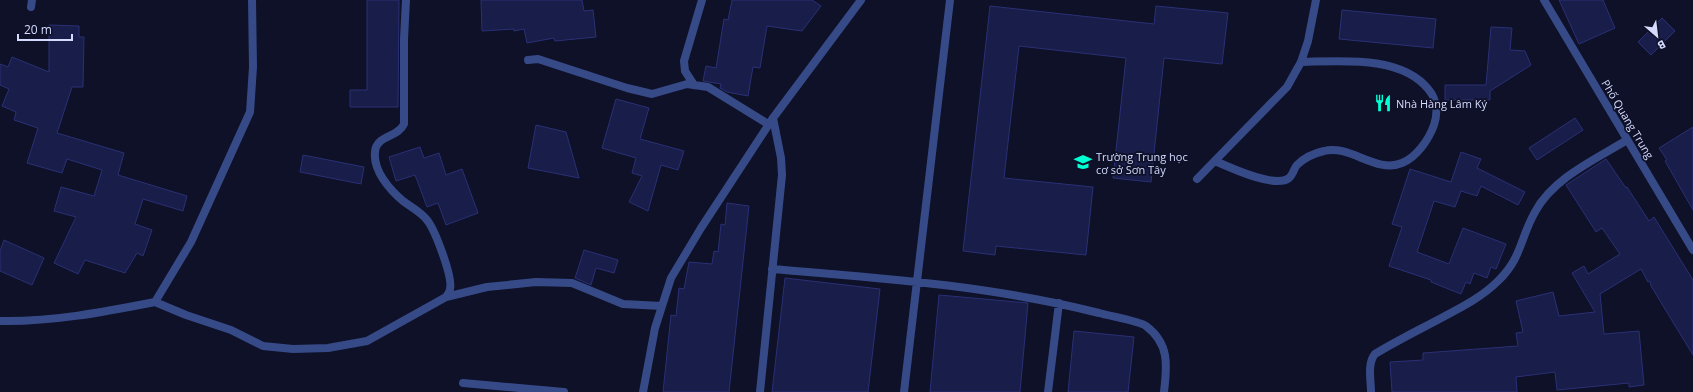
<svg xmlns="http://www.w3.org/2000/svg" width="1693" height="392" viewBox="0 0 1693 392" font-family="'Open Sans',sans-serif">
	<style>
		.building { fill: #191d49; stroke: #2a3076 }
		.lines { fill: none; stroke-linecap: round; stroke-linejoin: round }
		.service { stroke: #374a88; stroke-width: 8 }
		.minor { stroke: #374a88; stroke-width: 8 }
		.tertiary { stroke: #374a88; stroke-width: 8 }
		.labels { text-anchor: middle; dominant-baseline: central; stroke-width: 3.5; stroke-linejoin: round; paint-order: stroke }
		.poi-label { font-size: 11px; fill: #d5dbff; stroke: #0e1127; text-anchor: start }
		.street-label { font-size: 11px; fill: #d5dbff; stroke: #0e1127 }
	</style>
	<rect width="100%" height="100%" fill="#0e1127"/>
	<!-- building -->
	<path class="building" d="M367,0H399L398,107H350V90H367Z
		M481,0H582L584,11L593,10L596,37L555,41L554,38L527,43L524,29L514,31V29L482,31Z
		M732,0H812L821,6L802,31L767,26L760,68L753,67L748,96L727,92L720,88L721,84L703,81L706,66L716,68L724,19L728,20Z
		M1559,0H1603L1615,28L1579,44Z
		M990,6L1154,24L1156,6L1228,13L1222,64L1164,58L1151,182L1113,178L1126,58L1019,46L1004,178L1093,187L1086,255L996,246L995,255L963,251Z
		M1342,10L1436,19L1433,48L1339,39Z
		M1662,18L1675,31L1651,55L1638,42Z
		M49,25L79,26V37H84L83,87H72L57,133L124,153L118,175L187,196L183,211L143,199L135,224L152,230L143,256L137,253L125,273L85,260L78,274L54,263L76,217L54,211L61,187L94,196L102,170L67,159L62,173L27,163L38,128L14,120L16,112L2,106L9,89L0,85V64L8,67L12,57L49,72Z
		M1491,27L1512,28L1510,50L1525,51L1531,65L1490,91V100H1445V85H1486Z
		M616,99L649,108L640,139L684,151L678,170L661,165L648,211L629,202L642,176L632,173L636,158L602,148Z
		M1575,118L1583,130L1537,160L1529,148Z
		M536,125L566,132L579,178L528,168Z
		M1693,127V210L1665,161L1667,160L1659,148Z
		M420,147L424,158L439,153L446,175L462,169L478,213L446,225L438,203L427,207L415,175L396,181L389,157Z
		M1461,152L1481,159L1477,168L1525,192L1518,205L1481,186L1477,196L1461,191L1455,207L1434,201L1417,252L1449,264L1463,228L1506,244L1496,269L1491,267L1487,278L1474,273L1470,284L1466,282L1461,294L1431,282V280L1389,266L1402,227L1392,224L1410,169L1451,182Z
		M303,155L364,167L361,184L300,172Z
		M1606,159L1626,188L1627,187L1649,221L1654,217L1693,280V355L1651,286L1650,281L1648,282L1641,269L1600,294L1604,334L1639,331L1644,385L1629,387V383L1557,390L1555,372L1516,377L1517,392H1392L1390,362L1423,360V353L1518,346L1516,333L1523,332L1516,301L1553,292L1559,316L1595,312L1572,273L1584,266L1588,274L1620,254L1602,228L1596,232L1566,185Z
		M727,203L749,206L729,392H663L671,315L676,316L679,288L684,289L689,262L712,264L714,251L718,252L721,224L725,225Z
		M4,240L44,258L32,285L0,271V251Z
		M584,250L618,260L614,273L596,268L591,285L575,278Z
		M785,278L880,289L868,392H772Z
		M939,295L1028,303L1020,392H930Z
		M1074,331L1134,337L1128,392H1068Z"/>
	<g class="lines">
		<!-- service -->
		<path class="service" d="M1215,161C1229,167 1275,189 1289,178C1293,175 1294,168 1297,165C1304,158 1315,153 1324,151C1350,144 1376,174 1402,163C1417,157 1429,139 1434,125C1438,113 1437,100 1429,90C1402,55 1341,61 1301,62
			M1197,179L1287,87L1301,62L1308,41L1316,0"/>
		<!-- minor -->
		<path class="minor" d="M31,7L32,0
			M528,60L538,59L627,88L652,94L687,84L708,87L768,124
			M694,85L685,71L684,61L702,0
			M772,269C882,278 993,286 1099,313C1109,316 1139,321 1146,326C1170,344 1167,366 1164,392
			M446,297L487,287L536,282L572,283L623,304L662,306
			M155,302L186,315L231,330L263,346L293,349L328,348L367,341L446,297C447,295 450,292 450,289C453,277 435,230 427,220C421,212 411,207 403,201C390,190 373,171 375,152C376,135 398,138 404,124V39L406,0
			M0,321C52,322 104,312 155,302L191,242L250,112L253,67L252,0
			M463,383L564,392
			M643,392L655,328L671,278L701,228L773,118L861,0
			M760,392L782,175L781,158L773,118
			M904,392L950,0
			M1048,392L1059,303
			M1371,392C1371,381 1367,363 1375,354C1398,340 1421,329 1445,316C1464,306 1483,296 1498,281C1522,258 1520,238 1535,212C1553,178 1596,159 1627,140"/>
		<!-- tertiary -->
		<path class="tertiary" d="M1544,0L1693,250"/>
	</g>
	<!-- icons -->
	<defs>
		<g id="restaurant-bare" transform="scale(1.38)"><path d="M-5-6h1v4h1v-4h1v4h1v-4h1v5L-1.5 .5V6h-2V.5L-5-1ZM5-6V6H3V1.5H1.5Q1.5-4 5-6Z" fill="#01ffd4" stroke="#0e1127" stroke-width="2.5" paint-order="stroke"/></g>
		<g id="school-bare" transform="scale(1.38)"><path d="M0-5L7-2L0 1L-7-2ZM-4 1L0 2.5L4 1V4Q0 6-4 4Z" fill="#01ffd4" stroke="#0e1127" stroke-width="2.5" paint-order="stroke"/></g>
	</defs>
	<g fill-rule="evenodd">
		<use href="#restaurant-bare" x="1383" y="103"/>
		<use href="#school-bare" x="1083" y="162"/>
	</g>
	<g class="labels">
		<!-- poi labels -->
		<g class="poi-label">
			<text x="1396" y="103">Nhà Hàng Lâm Ký</text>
			<text x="1096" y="156">Trường Trung học<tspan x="1096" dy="13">cơ sở Sơn Tây</tspan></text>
		</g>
		<!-- street labels -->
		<g class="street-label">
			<text transform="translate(1628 119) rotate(59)">Phố Quang Trung</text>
		</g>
	</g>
	<!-- north arrow -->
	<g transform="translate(1657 36) rotate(152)" stroke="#0e1127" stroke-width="3" paint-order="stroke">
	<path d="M0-3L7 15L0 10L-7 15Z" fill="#d5dbff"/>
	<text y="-6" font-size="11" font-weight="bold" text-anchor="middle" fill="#d5dbff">B</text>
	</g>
	<!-- scale -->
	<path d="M18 34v6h54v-6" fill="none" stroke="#d5dbff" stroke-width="2"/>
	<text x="24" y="34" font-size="12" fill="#d5dbff" stroke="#0e1127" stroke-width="3" paint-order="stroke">20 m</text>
</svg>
